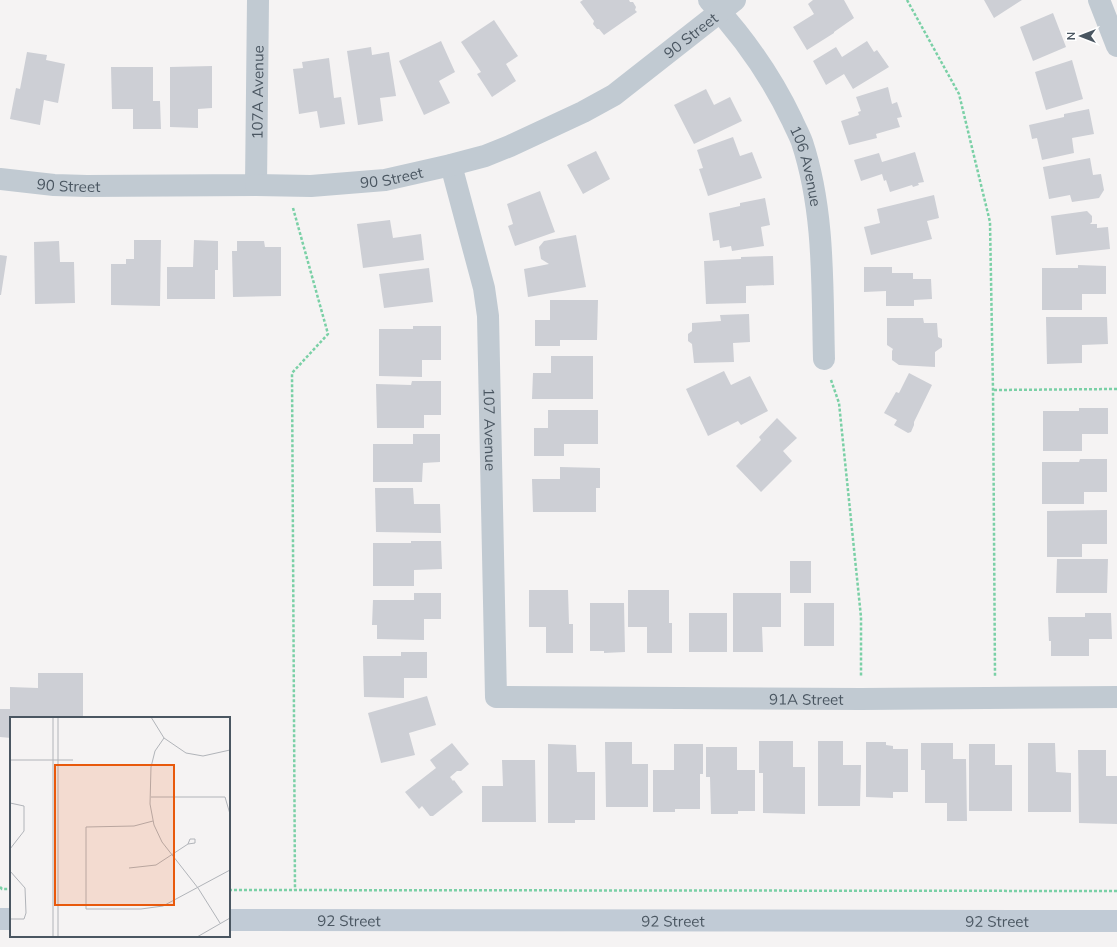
<svg xmlns="http://www.w3.org/2000/svg" width="1117" height="947" viewBox="0 0 1117 947" font-family="Mulish,sans-serif">
	<style>
		.building { fill: #cdcfd5 }
		.lines { fill: none; stroke-linecap: round; stroke-linejoin: round }
		.path { stroke: #7ad0a6; stroke-width: 2.5; stroke-dasharray: 3 2; stroke-linecap: butt }
		.minor { stroke: #c1cad2; stroke-width: 22 }
		.tertiary { stroke: #c1cad2; stroke-width: 22 }
		.secondary { stroke: #c1cbd6; stroke-width: 22 }
		.labels { text-anchor: middle; dominant-baseline: central; stroke-width: 3; stroke-linejoin: round; paint-order: stroke }
		.street-label { font-size: 15px; fill: #4a5661; stroke: #fff }
		.inset-road { fill: none; stroke: #b1b4b9; stroke-width: 1 }
		.view { fill: #e8590c; fill-opacity: 0.15; stroke: #e8590c; stroke-width: 2 }
		.inset-edge { fill: none; stroke: #4a5661; stroke-width: 2 }
	</style>
	<rect width="100%" height="100%" fill="#f5f3f3"/>
	<!-- building -->
	<path class="building" d="M583,0H629L630,2H633L636,7L635,10L637,12L604,35L599,29H597L593,24L594,21L580,2Z
		M813,0H844L854,18L834,32V33L807,50L793,27L814,14L808,4Z
		M984,0H1022L994,18Z
		M1053,13L1066,47L1033,61L1020,27Z
		M494,20L518,56L506,64L516,81L492,97L477,74L481,72L461,42Z
		M441,41L455,72L439,81L450,103L424,115L399,61Z
		M867,41L874,52L877,50L889,67L853,89L844,74L826,85L813,61L836,47L842,57Z
		M371,47L372,55L389,52L396,96L380,98L383,121L358,125L347,51Z
		M27,52L47,55L46,60L65,64L58,103L44,100L40,125L10,119L16,88L20,89Z
		M329,58L334,98L341,97L345,124L320,128L317,111L299,114L293,69L303,68L302,62Z
		M1072,60L1083,99L1046,110L1035,72Z
		M212,66V108L198,109V128L170,127V67Z
		M111,67H153V101H160L161,129H133V109H112Z
		M888,87L892,104L897,102L902,117L897,118L900,127L876,134L877,138L849,145L841,121L859,115L858,112L861,111L856,97Z
		M706,89L714,105L730,97L742,121L694,144L674,105Z
		M1089,109L1094,134L1072,138L1074,153L1042,160L1037,138L1032,139L1029,125L1064,117V114Z
		M733,137L740,156L752,152L762,178L708,196L699,169L703,168L697,150Z
		M596,151L610,179L583,194L567,165Z
		M915,152L924,182L918,183L919,185L913,187L912,185L890,192L886,180L884,181L882,174L861,181L854,160L879,153L882,162Z
		M1090,158L1093,175L1101,174L1104,190L1099,198L1072,202L1070,195L1049,199L1043,167Z
		M540,191L555,232L515,246L508,226L513,224L507,204Z
		M934,195L939,218L927,221L932,239L871,255L864,227L880,223L877,209Z
		M765,198L770,225L761,227L764,246L732,251L731,246L720,248L719,240L713,241L709,213L740,206V203Z
		M1087,211L1092,216V222L1090,224H1097V228L1108,227L1110,249L1056,255L1051,216Z
		M390,220L393,238L421,234L424,260L363,268L357,224Z
		M576,235L586,287L528,297L524,269L549,264L541,259L539,247L544,241Z
		M134,240H161L160,306L111,305V264H126V259H134Z
		M194,240L218,241V270H215V299H167V267H193Z
		M59,241L60,262H74L75,303L35,304L34,242Z
		M237,241H264L265,247H281V296L233,297L232,251H237Z
		M0,255L7,256L1,295H0Z
		M773,256L774,285L746,286V303L706,304L704,261L741,259V257Z
		M1078,265L1106,266V294H1082V310H1042V268H1078Z
		M864,267H892V273H913V279H931L932,299L914,300V306H886V291L864,292Z
		M429,268L433,302L384,308L379,274Z
		M550,300H598L597,340H560V346H535V320H550Z
		M749,314L750,342L733,343L734,362L694,363L692,344L688,341V334L692,331V323L721,321L720,315Z
		M1046,317H1107L1108,344L1082,345V363L1047,364Z
		M887,318H923L924,323H937L938,337L942,339V347L935,352V367L899,365L892,360V351L893,349L887,345Z
		M413,326H441V360H422V377L379,376V329H413Z
		M551,356H593V399H532L533,373H551Z
		M724,371L731,385L750,376L768,411L741,425L738,421L708,436L686,389Z
		M909,373L932,385L914,422V425L911,432L908,433L894,425L897,420L884,413L896,392L899,393Z
		M412,381H441V415H424V428H377L376,384L411,385Z
		M1079,408H1108V434H1082V451H1043V411H1079Z
		M548,410H598V444H564V456H534V428H548Z
		M777,418L797,438L783,451L792,461L761,492L736,466L761,440L759,437Z
		M413,434H440V462L423,463L422,482H373V444H413Z
		M1080,459H1107V492H1084V504H1042V462H1079Z
		M560,467L600,468V488H596V512H533L532,479H560Z
		M375,488H413L414,504H440L441,533L376,532Z
		M1107,510V544H1082V557H1047V511Z
		M411,541H441L442,569L414,570V586H373V543H411Z
		M1057,559H1108L1107,593H1056Z
		M790,561H811V593H790Z
		M529,590H568L569,624H573V653H546V627H529Z
		M628,590H669V623H672V653H647V627H628Z
		M414,593H441V619H424V640L377,639V625H372L373,600H414Z
		M733,593H781V627H762L763,652H733Z
		M590,603H624L625,652L604,653V651H590Z
		M804,603H834V646H804Z
		M689,613H727V652H689Z
		M1085,613H1111L1112,639H1089V656H1051V641H1049L1048,617H1085Z
		M401,652H427V678H404V698L364,697L363,656H401Z
		M38,673H83V718H11V738L0,737V709H10V687L38,688Z
		M427,696L436,725L409,733L415,755L381,763L368,713Z
		M759,741H793V767H805V814L763,813V773H759Z
		M818,741H843V765H861L860,806H818Z
		M605,742H632V764H648V807H606Z
		M866,742H886V745L893,746V749H908V792H893V798L866,797Z
		M452,743L469,764L461,771H457L450,777L453,781L454,780L463,792L433,816H430L422,806L419,809L405,792L436,768L430,760Z
		M921,743H953V759H966L967,821H947V803H925V770H921Z
		M1028,743H1055L1056,772L1071,773V812H1028Z
		M548,744L576,745L577,772H595V820H575V823H548Z
		M674,744H703V774H700V809H675V812H653V770H674Z
		M969,744H995V765H1012V811H969Z
		M706,747H737V770H755V811H738V814H711L710,777H706Z
		M1078,750H1106V776H1117V824L1079,823Z
		M502,760H535L536,822H482V786H503Z"/>
	<g class="lines">
		<!-- path -->
		<path class="path" d="M907,0L959,94L990,222L993,390L995,676
			M293,208L328,334L292,373L295,890
			M831,380L839,403L861,617V676
			M994,390L1117,389
			M0,887L2,889H11
			M229,890L1117,891"/>
		<!-- minor -->
		<g class="minor">
			<path id="s1" d="M709,0C742,35 771,76 792,120C795,127 799,134 802,142C825,212 822,287 824,359"/>
			<path d="M1099,0L1117,46"/>
			<path id="s2" d="M451,165L484,288L488,316L496,697L861,699L1117,697"/>
			<path id="s3" d="M0,179L54,185L87,186L256,185L258,0"/>
		</g>
		<!-- tertiary -->
		<path class="tertiary" id="s4" d="M256,185L311,186L385,180L451,165L485,156L510,146L583,112L614,95L735,0"/>
		<!-- secondary -->
		<g class="secondary">
			<path d="M0,919H11"/>
			<path id="s5" d="M229,920L1117,921"/>
		</g>
	</g>
	<g class="labels">
		<!-- street labels -->
		<g class="street-label">
			<text stroke="none"><textPath href="#s4" startOffset="472">90 Street</textPath></text>
			<text stroke="none"><textPath href="#s3" startOffset="349">107A Avenue</textPath></text>
			<text stroke="none"><textPath href="#s1" startOffset="195">106 Avenue</textPath></text>
			<text stroke="none"><textPath href="#s4" startOffset="136">90 Street</textPath></text>
			<text stroke="none"><textPath href="#s3" startOffset="69">90 Street</textPath></text>
			<text stroke="none"><textPath href="#s2" startOffset="269">107 Avenue</textPath></text>
			<text stroke="none"><textPath href="#s2" startOffset="847">91A Street</textPath></text>
			<text stroke="none"><textPath href="#s5" startOffset="120">92 Street</textPath></text>
			<text stroke="none"><textPath href="#s5" startOffset="444">92 Street</textPath></text>
			<text stroke="none"><textPath href="#s5" startOffset="768">92 Street</textPath></text>
		</g>
	</g>
	<!-- overview -->
	<g transform="translate(10 717)">
		<rect width="220" height="220" fill="#f5f3f3"/>
		<path class="inset-road" d="M43,0V220M141,0L154,21L176,36L193,39L220,33M154,21L145,34L141,50L140,87L144,108L152,125L188,171L210,206M0,43H63M141,80H215L220,97M0,86L14,89V114L0,132M143,104L124,109L76,110V192H131L153,189L220,153M119,151L146,148L178,127L185,126V122H180L178,127M0,154L15,171L16,196L14,202H0M48,220V0M187,220L220,201"/>
		<path class="view" d="M45,48H164V188H45Z"/>
		<rect width="220" height="220" class="inset-edge"/>
	</g>
	<!-- north arrow -->
	<g transform="translate(1081 36) rotate(270)" stroke="#ffffff" stroke-width="3" paint-order="stroke">
	<path d="M0-3L7 15L0 10L-7 15Z" fill="#4a5661"/>
	<text y="-6" font-size="11" font-weight="bold" text-anchor="middle" fill="#4a5661">N</text>
	</g>
</svg>
